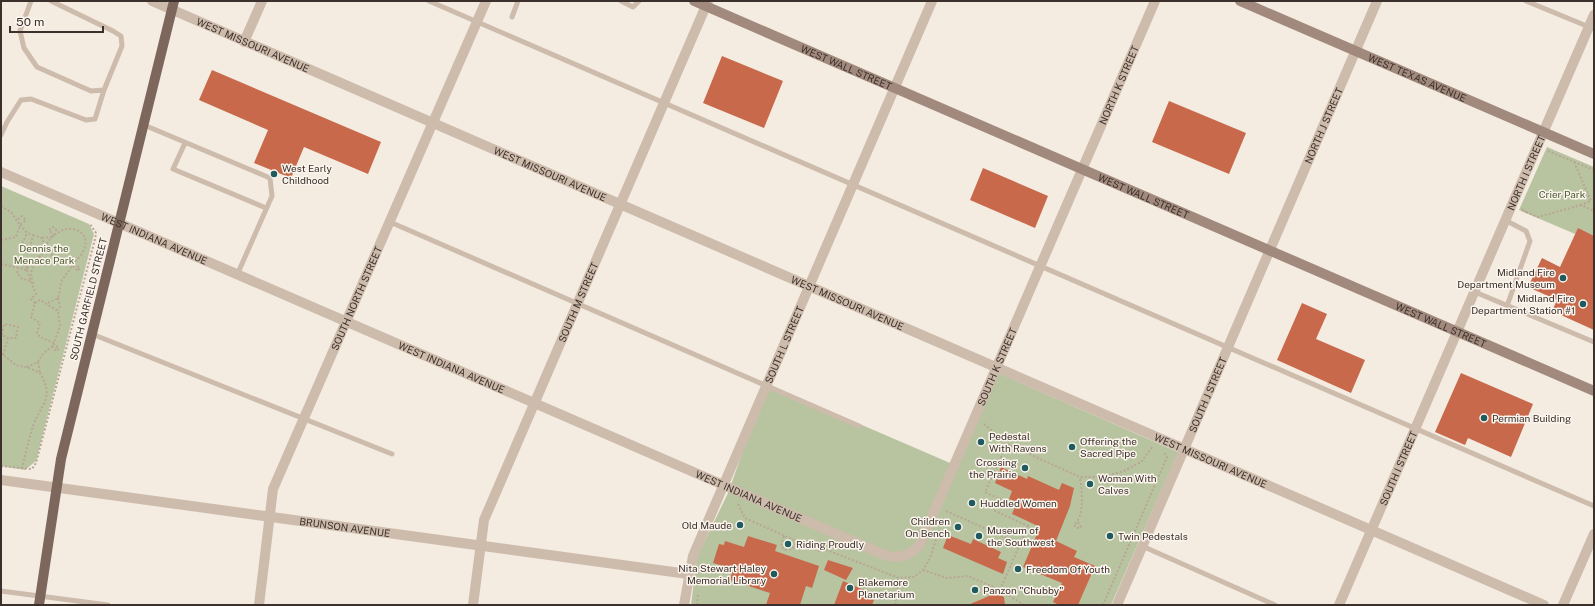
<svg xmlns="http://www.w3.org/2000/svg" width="1595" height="606" viewBox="0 0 1595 606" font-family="'Public Sans',sans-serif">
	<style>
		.green { fill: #b8c4a0 }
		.building { fill: #c8694b }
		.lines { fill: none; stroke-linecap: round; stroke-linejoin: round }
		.path { stroke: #b9a596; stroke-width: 2; stroke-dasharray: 2 2; stroke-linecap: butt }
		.lane { stroke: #cdbbac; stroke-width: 5 }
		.street { stroke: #cdbbac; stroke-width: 10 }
		.secondary { stroke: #a18a7d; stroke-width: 10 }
		.primary { stroke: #7d675c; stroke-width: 10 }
		.poi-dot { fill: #1f5a5e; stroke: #fbf5ee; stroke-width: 1.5 }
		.labels { text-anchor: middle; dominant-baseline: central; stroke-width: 3; stroke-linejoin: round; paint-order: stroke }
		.street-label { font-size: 10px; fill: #3b302b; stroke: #fbf5ee }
		.poi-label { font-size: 10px; fill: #3b302b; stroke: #fbf5ee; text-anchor: start }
		.park-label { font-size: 10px; fill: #4a5a2e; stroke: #fbf5ee }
	</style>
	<rect width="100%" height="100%" fill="#f4ebe1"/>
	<!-- green -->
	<path class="green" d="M1547,147L1594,167V242L1519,210Z
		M1,186L89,224L94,234L36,461L25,470L1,466Z
		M998,373L1178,452L1111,605H691L697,557L728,493L767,384L957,466Z"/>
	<!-- building -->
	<path class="building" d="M722,56L783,81L764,128L703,103Z
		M212,70L381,142L368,174L304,147L291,178L254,163L268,130L199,100Z
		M1169,101L1246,133L1229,174L1152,142Z
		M983,168L1048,196L1035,228L970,200Z
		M1578,228L1594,236V330L1552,311L1557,300L1528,287L1542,258L1560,267Z
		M1302,303L1327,314L1316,339L1365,360L1351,393L1277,360Z
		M1461,373L1533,404L1511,457L1468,438L1465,445L1435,432Z
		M1001,467L1027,479L1028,476L1059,490L1062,483L1074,488L1070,506L1056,541L1077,551L1074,557L1095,566L1078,605H1059L1053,602L1062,583L1023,567L1040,527L1012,514L1017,502L1009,499L1012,491L995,483Z
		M948,535L971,544L973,539L1001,552L998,558L1007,562L1003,574L943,548Z
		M748,536L777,545L775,551L819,566L812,588L806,586L800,605H766L770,593L730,580L733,569L713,563L719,544L724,545L725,541L744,547Z
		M828,560L853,568L846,580L824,570Z
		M843,581L876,595L872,605H834Z
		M996,593L1004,597L1005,605H968Z"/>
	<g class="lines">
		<!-- path -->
		<path class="path" d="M1548,151L1594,170
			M1574,162L1591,201L1581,205L1594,211
			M1,206L11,212L20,225L26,220L22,216L17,220
			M1522,210L1526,212L1522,209
			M1526,212L1538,217L1581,205
			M20,225L27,233L22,244L30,248L33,235L27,233
			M33,235L42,238L45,247
			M54,236L49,230L53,227L58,232
			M42,238L52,237
			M1,240L16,237L20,225
			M43,251C59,214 99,229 81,255C77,260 75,263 69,264L62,258L50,254L48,245
			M1,264L25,269
			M73,266L78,271L80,268L75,264
			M18,267L17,273L21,278L30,281
			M27,267L28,269L25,270V268Z
			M27,268L41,255
			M27,270L32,285
			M58,298L60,307L58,310
			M35,303L40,300L58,311L60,326L54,343L40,337L37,333L40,323L31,317L35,303L31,299L36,294L32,285L33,283C27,265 38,266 43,251
			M48,303L58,298L62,280L75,262
			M52,346L56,351L59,348L53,344
			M1,353L16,365L29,368L40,373C55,399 41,404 33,426C29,440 25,454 22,469
			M3,355L8,338H16L18,327L4,324L2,335L8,338
			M38,362L40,373
			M27,367L38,362L42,355L52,346
			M984,424L1007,444
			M1,466L32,469L36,463L95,239L96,233L90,224
			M738,504L745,518L819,551L824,549L899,578L914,577L923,570L930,558L939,530
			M946,511L1020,544L1028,526L995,511L1000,499L985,492L1007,444L1080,477H1102L1124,471L1141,462L1153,446
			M1078,522L1081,527L1077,528L1074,525C1085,516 1082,490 1080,477
			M784,536L781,546L785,550L792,549L797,542
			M923,570L947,578L968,576L1000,590L1024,605
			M1000,590L1020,544
			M697,605L698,595
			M895,605L899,578
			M1103,605L1167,457L1164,452"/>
		<!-- lane -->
		<path class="lane" d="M31,1L20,31L24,48L37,67L91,91L104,90L122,46L121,36L113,31L51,1
			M429,1L1594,506
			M621,1L633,7L639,1
			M1526,1L1594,29
			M512,17L518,1
			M144,125L270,178L272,196L237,275
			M1,135L7,122L21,100L31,99L86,120L95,119L104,90
			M185,143L173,169L266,208
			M1505,220L1526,231L1530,241L1507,306
			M390,222L859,426
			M1475,292L1594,342
			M92,334L392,454
			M1142,546L1275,605
			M1,591L108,605"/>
		<!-- street -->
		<g class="street">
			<path id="s1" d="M152,1L1544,605"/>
			<path d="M244,42L262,1"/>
			<path id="s2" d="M1,172L885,555C900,560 911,555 920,544L1155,1"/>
			<path id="s3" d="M1,480L688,574"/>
			<path id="s4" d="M259,605L273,489L486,1"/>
			<path id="s5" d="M473,605L484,520L708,1"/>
			<path id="s6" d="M684,605L693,556L932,1"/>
			<path id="s7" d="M1117,605L1377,1"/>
			<path id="s8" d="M1339,605L1594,15"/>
			<path d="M1563,605L1594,534"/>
		</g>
		<!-- secondary -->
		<g class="secondary">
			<path id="s9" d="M694,1L1594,391"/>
			<path id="s10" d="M1240,1L1594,154"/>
		</g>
		<!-- primary -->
		<path class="primary" d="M39,605L61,459L174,1"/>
	</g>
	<!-- markers -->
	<g class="poi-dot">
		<circle cx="274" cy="174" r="4"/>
		<circle cx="1563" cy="278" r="4"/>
		<circle cx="1583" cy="304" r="4"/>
		<circle cx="1484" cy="418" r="4"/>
		<circle cx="981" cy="442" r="4"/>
		<circle cx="1072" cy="447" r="4"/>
		<circle cx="1025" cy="468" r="4"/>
		<circle cx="1090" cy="484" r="4"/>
		<circle cx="972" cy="503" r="4"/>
		<circle cx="740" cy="525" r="4"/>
		<circle cx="958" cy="527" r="4"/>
		<circle cx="979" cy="536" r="4"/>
		<circle cx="1110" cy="536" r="4"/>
		<circle cx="788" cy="544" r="4"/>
		<circle cx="1018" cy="569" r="4"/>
		<circle cx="774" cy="574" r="4"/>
		<circle cx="850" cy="588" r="4"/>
		<circle cx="975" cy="590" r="4"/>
	</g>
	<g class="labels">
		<!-- street labels -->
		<g class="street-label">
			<text stroke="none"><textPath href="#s1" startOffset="110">WEST MISSOURI AVENUE</textPath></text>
			<text stroke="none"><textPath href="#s9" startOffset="166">WEST WALL STREET</textPath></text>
			<text stroke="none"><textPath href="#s10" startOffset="193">WEST TEXAS AVENUE</textPath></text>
			<text stroke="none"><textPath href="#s2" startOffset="1503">NORTH K STREET</textPath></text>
			<text stroke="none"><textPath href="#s7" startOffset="522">NORTH J STREET</textPath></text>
			<text stroke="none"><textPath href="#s8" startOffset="471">NORTH I STREET</textPath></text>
			<text stroke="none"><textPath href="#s1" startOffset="434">WEST MISSOURI AVENUE</textPath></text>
			<text stroke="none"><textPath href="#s9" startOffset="490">WEST WALL STREET</textPath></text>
			<text stroke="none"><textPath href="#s2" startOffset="167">WEST INDIANA AVENUE</textPath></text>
			<text transform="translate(88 299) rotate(-76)">SOUTH GARFIELD STREET</text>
			<text stroke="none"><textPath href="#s4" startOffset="325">SOUTH NORTH STREET</textPath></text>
			<text stroke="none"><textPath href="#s5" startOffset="323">SOUTH M STREET</textPath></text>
			<text stroke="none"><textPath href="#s1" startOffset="758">WEST MISSOURI AVENUE</textPath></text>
			<text stroke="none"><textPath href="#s9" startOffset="814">WEST WALL STREET</textPath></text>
			<text stroke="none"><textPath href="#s6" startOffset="280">SOUTH L STREET</textPath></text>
			<text stroke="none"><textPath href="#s2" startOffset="1196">SOUTH K STREET</textPath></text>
			<text stroke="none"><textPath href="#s2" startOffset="491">WEST INDIANA AVENUE</textPath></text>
			<text stroke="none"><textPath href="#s7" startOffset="229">SOUTH J STREET</textPath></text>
			<text stroke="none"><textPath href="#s1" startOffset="1154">WEST MISSOURI AVENUE</textPath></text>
			<text stroke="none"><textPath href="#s8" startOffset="149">SOUTH I STREET</textPath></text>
			<text stroke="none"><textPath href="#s2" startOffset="815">WEST INDIANA AVENUE</textPath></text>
			<text stroke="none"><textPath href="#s3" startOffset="347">BRUNSON AVENUE</textPath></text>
		</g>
		<!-- poi labels -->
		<g class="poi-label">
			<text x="282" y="168">West Early<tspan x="282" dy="12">Childhood</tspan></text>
			<text x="1555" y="272" text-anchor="end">Midland Fire<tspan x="1555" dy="12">Department Museum</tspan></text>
			<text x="1575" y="298" text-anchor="end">Midland Fire<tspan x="1575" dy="12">Department Station #1</tspan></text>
			<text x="1492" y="418">Permian Building</text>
			<text x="989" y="436">Pedestal<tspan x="989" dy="12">With Ravens</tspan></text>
			<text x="1080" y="441">Offering the<tspan x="1080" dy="12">Sacred Pipe</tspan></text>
			<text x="1017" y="462" text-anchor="end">Crossing<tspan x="1017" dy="12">the Prairie</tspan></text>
			<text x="1098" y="478">Woman With<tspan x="1098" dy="12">Calves</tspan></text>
			<text x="980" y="503">Huddled Women</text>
			<text x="950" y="521" text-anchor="end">Children<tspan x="950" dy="12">On Bench</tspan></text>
			<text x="732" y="525" text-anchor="end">Old Maude</text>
			<text x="987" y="530">Museum of<tspan x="987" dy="12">the Southwest</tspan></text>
			<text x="1118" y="536">Twin Pedestals</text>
			<text x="796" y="544">Riding Proudly</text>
			<text x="766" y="568" text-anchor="end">Nita Stewart Haley<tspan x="766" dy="12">Memorial Library</tspan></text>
			<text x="1026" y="569">Freedom Of Youth</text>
			<text x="858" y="582">Blakemore<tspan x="858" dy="12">Planetarium</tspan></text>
			<text x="983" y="590">Panzon "Chubby"</text>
		</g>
		<!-- park labels -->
		<g class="park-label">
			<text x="1562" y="194">Crier Park</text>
			<text x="44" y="248">Dennis the<tspan x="44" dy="12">Menace Park</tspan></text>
		</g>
	</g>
	<!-- border -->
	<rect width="1595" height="606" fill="none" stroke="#3b302b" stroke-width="4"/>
	<!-- scale -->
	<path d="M10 26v6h93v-6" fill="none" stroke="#3b302b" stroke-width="2"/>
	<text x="16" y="26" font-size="12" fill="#3b302b" stroke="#fbf5ee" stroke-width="3" paint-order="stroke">50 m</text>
</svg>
